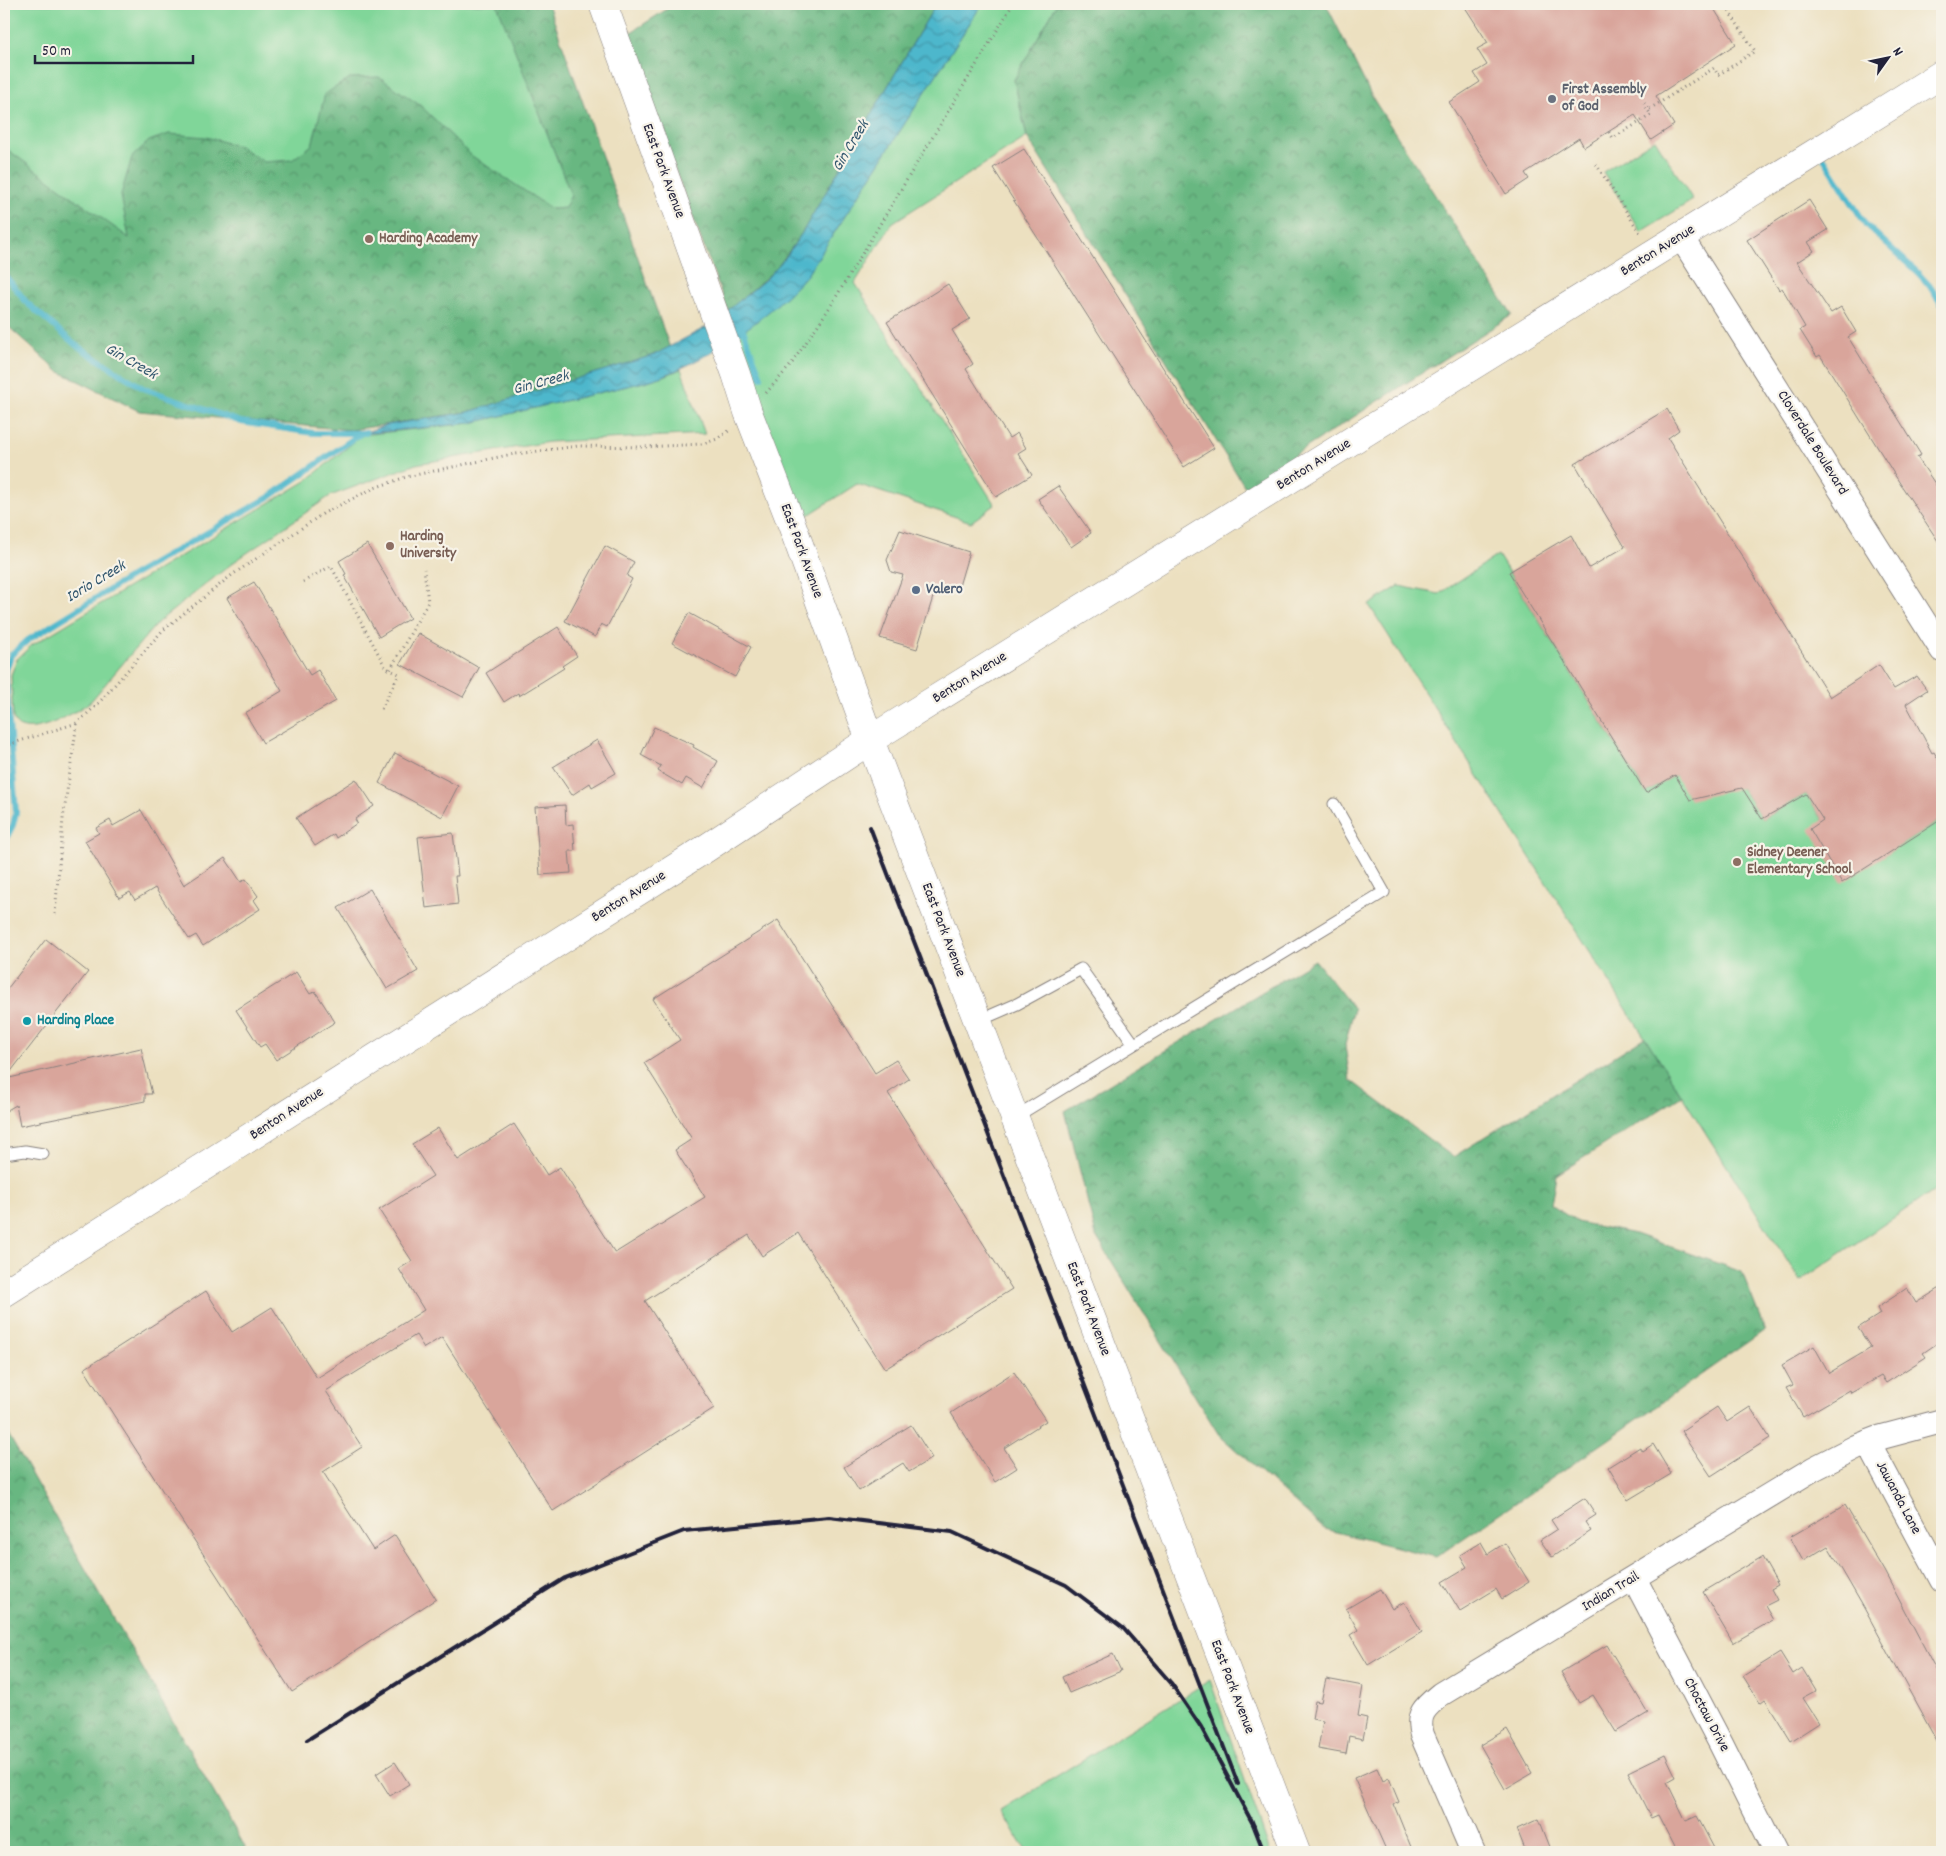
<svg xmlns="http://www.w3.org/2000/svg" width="1946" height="1856" viewBox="0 0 1946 1856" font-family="Dekko,sans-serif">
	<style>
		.green { fill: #80d699; stroke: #517c6a }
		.forest { fill: url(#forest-crowns); stroke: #456c5e }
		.water { fill: url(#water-waves); stroke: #386c84 }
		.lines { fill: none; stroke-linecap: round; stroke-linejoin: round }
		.stream { stroke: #4eb7cc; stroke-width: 6 }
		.building { fill: #d9a59b }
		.service-casing { stroke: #87817e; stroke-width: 13 }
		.minor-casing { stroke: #87817e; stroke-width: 26 }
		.tertiary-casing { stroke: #87817e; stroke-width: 29 }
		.path { stroke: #87817e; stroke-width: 3; stroke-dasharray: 1 4; stroke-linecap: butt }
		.service { stroke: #fff; stroke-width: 11 }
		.minor { stroke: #fff; stroke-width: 24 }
		.tertiary { stroke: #fff; stroke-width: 28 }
		.rail { stroke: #22223b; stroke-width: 4 }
		.worship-dot { fill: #6b7280; stroke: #f7f3e8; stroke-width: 2 }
		.education-dot { fill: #8d6e63; stroke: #f7f3e8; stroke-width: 2 }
		.service-dot { fill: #5c6f8a; stroke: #f7f3e8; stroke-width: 2 }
		.culture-dot { fill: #0f9aa8; stroke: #f7f3e8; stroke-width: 2 }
		.labels { text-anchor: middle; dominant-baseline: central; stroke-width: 4.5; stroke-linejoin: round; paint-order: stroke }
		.worship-label { font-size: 15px; font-weight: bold; fill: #5b616d; stroke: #f7f3e8; text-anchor: start }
		.street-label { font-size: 15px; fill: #22223b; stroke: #f7f3e8 }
		.education-label { font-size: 15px; font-weight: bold; fill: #785e54; stroke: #f7f3e8; text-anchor: start }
		.service-label { font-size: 15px; font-weight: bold; fill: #4e5e75; stroke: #f7f3e8; text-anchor: start }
		.culture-label { font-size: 15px; font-weight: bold; fill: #0d838f; stroke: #f7f3e8; text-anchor: start }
		.water-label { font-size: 16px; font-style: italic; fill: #31566e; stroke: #f7f3e8 }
	</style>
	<defs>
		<pattern id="forest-crowns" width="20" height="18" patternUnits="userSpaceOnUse" patternTransform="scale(1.25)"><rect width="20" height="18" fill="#68b781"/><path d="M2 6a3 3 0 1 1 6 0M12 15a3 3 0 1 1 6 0" fill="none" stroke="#55946b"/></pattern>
		<pattern id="water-waves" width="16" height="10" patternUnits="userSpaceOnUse" patternTransform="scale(1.25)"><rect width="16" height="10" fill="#4eb7cc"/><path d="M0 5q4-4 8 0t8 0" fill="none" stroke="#4094a7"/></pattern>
	</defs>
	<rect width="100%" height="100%" fill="#f7f3e8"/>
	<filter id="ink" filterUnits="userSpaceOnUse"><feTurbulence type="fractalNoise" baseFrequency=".02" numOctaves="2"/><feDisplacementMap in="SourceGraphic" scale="10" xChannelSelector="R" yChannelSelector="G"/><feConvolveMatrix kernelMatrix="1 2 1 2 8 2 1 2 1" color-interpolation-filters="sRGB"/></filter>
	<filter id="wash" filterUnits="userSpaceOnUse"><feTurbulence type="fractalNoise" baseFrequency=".0096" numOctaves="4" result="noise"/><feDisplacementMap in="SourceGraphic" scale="20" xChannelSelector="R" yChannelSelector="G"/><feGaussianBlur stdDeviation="1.12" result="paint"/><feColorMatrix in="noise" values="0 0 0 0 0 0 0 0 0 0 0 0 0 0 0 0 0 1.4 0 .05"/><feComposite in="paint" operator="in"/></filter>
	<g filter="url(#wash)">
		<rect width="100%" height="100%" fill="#ece0c0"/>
		<!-- green -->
		<path class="green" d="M4,4H528L644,335L144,291L4,152Z
			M982,4H1057L1014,80L1027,137L892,223L855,283L995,505L971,522L857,484L799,521L737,335L785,297L807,275Z
			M1655,139L1693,200L1641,232L1603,172Z
			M681,369L705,434L549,442L416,464L330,496L234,562L158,622L91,701C77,712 39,734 21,727C17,726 15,722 13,718L11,675L17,659L32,645L306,481L361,436L370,434L471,423L644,382L664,376Z
			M1498,555L1646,793L1675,775L1742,788L1762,819L1806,794L1823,820L1842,882L1939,821L1942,827V1185L1800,1281L1369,605L1399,586L1439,594Z
			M1210,1680L1270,1852H1027L1001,1811Z"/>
		<!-- forest -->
		<path class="forest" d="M497,4H548L670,348L638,361L468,412L351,430L139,411L58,371L10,328L4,320V147L129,238L121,195L132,157L149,141L169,134L206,137L239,146L264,162L292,160L312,145L325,94L350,78L379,77L421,106L472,156L552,209L565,208L571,195Z
			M675,4H936L802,233L777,268L728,311L625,36Z
			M1057,4H1326L1372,97L1512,315L1245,487L1027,137L1014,80Z
			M1315,960L1354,1009L1345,1045L1350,1080L1453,1157L1645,1037L1682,1096L1556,1175L1551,1205L1577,1222L1635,1234L1742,1272L1765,1330L1608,1440L1436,1557L1324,1529L1219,1435L1096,1236L1065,1111Z
			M4,1427L248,1852H4Z"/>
		<!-- water -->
		<path class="water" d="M936,4H982L807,275C769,318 700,367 644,382L471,423L360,434L387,425L468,412L654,355L710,325L767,278L785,258L802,233Z"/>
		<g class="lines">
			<!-- stream -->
			<path class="stream" d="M1823,157L1866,225L1917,272L1929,285L1942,305
				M4,274L27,303L77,346L143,388L241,422L313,433H366
				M740,322L761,377
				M4,843L13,825L16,812L5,673L11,655L28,640L135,574L271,496L360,434"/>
		</g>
		<g id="blocks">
			<!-- building -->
			<path class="building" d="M1463,4H1711L1736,44L1656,96L1674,125L1651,140L1635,115L1584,147L1579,138L1525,173L1529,179L1506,194L1449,102L1480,82L1474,73L1487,65L1477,49L1488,43Z
				M1024,149L1214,448L1184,467L993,168Z
				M1809,200L1828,230L1808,242L1814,251L1797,262L1831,313L1841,307L1856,332L1848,337L1921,455L1917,457L1942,494V547L1901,485L1820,355L1817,357L1800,330L1805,327L1782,288L1779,290L1747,240Z
				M948,284L970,319L952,330L973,364L966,369L1009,438L1017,433L1026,448L1018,453L1032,475L996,497L887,322Z
				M1667,409L1679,430L1668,438L1830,697L1879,665L1894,689L1917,676L1927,690L1906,704L1932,753L1934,752L1942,766V819L1842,883L1810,829L1823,820L1806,794L1762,819L1742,788L1690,800L1675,775L1646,793L1509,572L1571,535L1589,568L1625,547L1575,464Z
				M1058,486L1091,533L1071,547L1038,499Z
				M900,530L969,552L959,586L933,597L917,649L880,638L903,575L891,572L887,560Z
				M367,544L410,618L379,637L344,575L346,574L339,561Z
				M605,546L634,562L627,576L632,579L607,627L601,624L595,637L565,621Z
				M254,582L310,675L318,670L336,701L263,743L245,713L282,691L227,598Z
				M689,613L751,647L735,677L672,643Z
				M558,627L577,656L562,666L564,668L519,696L518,693L504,702L486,673Z
				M418,633L479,668L463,697L400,664Z
				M654,727L694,745L693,747L718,761L703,788L686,778L682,785L658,771L661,766L641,755Z
				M597,740L616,773L592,787L590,783L572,795L553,767Z
				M395,753L458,786L442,817L379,783Z
				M356,779L374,806L355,819L357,823L336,838L334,834L315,846L296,818Z
				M565,805L566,825L573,824L575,851H569L571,873L540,875L535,807Z
				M141,810L184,885L225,858L241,882L246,879L258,896L254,900L260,909L203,946L196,935L189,939L155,888L135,900L130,892L119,898L85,841L99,833L96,828L110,820L113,826Z
				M453,833L458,876H455L458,904L426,908L418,837Z
				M370,889L418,971L387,989L338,908Z
				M778,920L875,1073L896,1060L909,1079L888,1093L1012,1289L885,1369L798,1233L762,1256L749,1235L645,1301L714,1408L553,1511L442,1337L424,1348L416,1335L326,1391L362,1447L323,1472L373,1550L395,1535L436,1599L292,1692L84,1369L206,1291L232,1332L272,1307L317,1378L424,1310L399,1269L412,1261L379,1210L433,1176L412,1144L438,1128L458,1160L514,1124L547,1175L560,1167L615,1253L705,1197L675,1150L692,1139L644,1063L680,1040L653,999Z
				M46,939L88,972L5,1079L141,1048L152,1094H145V1101L20,1126L16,1105L4,1112V993Z
				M296,972L310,994L315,991L335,1022L276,1060L265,1044L260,1047L236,1010Z
				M1942,1287V1340L1923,1353L1926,1357L1886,1383L1881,1376L1851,1393L1850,1390L1803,1417L1786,1388L1793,1385L1782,1365L1814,1346L1829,1373L1871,1348L1858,1328L1880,1314L1877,1308L1907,1288L1916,1303Z
				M1014,1372L1046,1421L1004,1448L1017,1468L995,1482L951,1413Z
				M1717,1407L1727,1422L1750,1407L1770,1438L1711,1476L1681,1431Z
				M911,1425L932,1458L909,1472L903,1463L859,1491L844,1467Z
				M1653,1444L1671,1474L1628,1500L1608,1467L1640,1447L1643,1451Z
				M1585,1498L1596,1515L1585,1522L1591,1531L1552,1557L1540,1540L1557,1529L1551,1520Z
				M1845,1505L1884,1571L1942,1681V1751L1864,1608L1828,1546L1803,1561L1790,1537Z
				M1481,1542L1488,1554L1505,1543L1529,1582L1502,1599L1496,1589L1460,1611L1442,1582L1467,1567L1460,1555Z
				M1762,1557L1778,1585L1771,1589L1777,1600L1765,1606L1773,1620L1733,1643L1703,1592Z
				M1380,1589L1392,1609L1404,1602L1422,1632L1368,1665L1350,1635L1358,1630L1346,1609Z
				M1607,1645L1648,1713L1616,1732L1593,1695L1579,1703L1561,1672Z
				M1780,1653L1793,1674L1802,1668L1816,1691L1803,1698L1819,1723L1791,1741L1765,1699L1760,1703L1743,1676Z
				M1113,1654L1121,1671L1069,1693L1062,1677Z
				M1326,1679L1363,1686L1358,1716L1367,1718L1363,1739L1349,1736L1346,1754L1318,1749L1323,1721L1312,1719L1315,1701L1321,1702Z
				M1507,1729L1532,1773L1505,1789L1480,1745Z
				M1665,1754L1676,1777L1667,1782L1686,1821L1697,1816L1716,1852H1677L1658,1815L1651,1818L1628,1772Z
				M395,1762L409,1784L390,1796L376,1774Z
				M1377,1768L1383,1781L1389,1778L1399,1802L1394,1805L1413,1852H1387L1354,1778Z
				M1539,1819L1552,1852H1526L1517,1829Z"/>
		</g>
	</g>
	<g filter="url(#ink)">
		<use href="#blocks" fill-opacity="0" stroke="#87817e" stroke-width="1"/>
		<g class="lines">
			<!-- service casing -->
			<g class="service-casing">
				<path id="service" d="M978,1021L1017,1004L1081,969L1134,1044
					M1015,1117L1384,892L1334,804
					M4,1154L25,1151L43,1154"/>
			</g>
			<!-- minor casing -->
			<g class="minor-casing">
				<path id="minor" d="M1681,237L1942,650
					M1868,1442L1942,1580
					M1634,1578L1721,1744L1775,1852
					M1473,1852L1422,1735C1416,1714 1425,1707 1441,1694L1813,1469L1856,1447L1882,1437L1942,1421"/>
			</g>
			<!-- tertiary casing -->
			<g class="tertiary-casing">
				<path id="tertiary" d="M603,4L736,374L748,412L792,525L870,740L1296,1852
					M4,1293L705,849L870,740L1942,74"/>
			</g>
			<!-- path -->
			<path class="path" d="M1644,103L1648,110L1714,68L1718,75L1755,51L1724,4
				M1609,132L1613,138L1651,115L1648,110
				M1596,164L1640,233
				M766,393L790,366L830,307L1013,4
				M303,582L331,566L386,668L390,670
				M381,709L399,674L390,670L428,602L424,569
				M4,746L77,723L97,705L163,630L232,575L324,513L374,488L406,477L508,455L578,446L644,447L703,444L717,439L730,430
				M55,914L63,819L77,723"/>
			<!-- service -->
			<use href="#service" class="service"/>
			<!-- minor -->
			<use href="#minor" class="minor"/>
			<!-- tertiary -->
			<use href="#tertiary" class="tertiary"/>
			<!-- rail -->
			<path class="rail" d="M870,827L1238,1784
				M307,1740L565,1578L684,1531L829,1517L952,1532L1066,1585L1123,1628L1171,1683L1201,1727L1254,1826
				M1251,1819L1264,1852"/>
		</g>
	</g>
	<!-- markers -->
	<circle class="worship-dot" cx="1552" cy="99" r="5"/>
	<g class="education-dot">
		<circle cx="369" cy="239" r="5"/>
		<circle cx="390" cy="546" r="5"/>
		<circle cx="1737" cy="862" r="5"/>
	</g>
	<circle class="service-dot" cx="916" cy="590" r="5"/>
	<circle class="culture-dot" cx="27" cy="1021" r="5"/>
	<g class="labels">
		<!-- worship labels -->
		<g class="worship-label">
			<text x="1562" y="90">First Assembly<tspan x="1562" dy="17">of God</tspan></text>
		</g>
		<!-- street labels -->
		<g class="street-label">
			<text transform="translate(663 171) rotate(70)">East Park Avenue</text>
			<text transform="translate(1658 251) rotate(-32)">Benton Avenue</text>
			<text transform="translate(1812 443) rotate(58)">Cloverdale Boulevard</text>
			<text transform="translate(1314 465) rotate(-32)">Benton Avenue</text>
			<text transform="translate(801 551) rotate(70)">East Park Avenue</text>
			<text transform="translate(970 678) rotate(-32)">Benton Avenue</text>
			<text transform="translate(629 897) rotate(-32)">Benton Avenue</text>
			<text transform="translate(943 930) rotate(69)">East Park Avenue</text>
			<text transform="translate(287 1114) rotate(-33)">Benton Avenue</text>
			<text transform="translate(1088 1309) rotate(69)">East Park Avenue</text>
			<text transform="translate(1898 1498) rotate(62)">Jawanda Lane</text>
			<text transform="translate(1611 1592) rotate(-31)">Indian Trail</text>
			<text transform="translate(1232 1687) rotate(69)">East Park Avenue</text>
			<text transform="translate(1706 1715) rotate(62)">Choctaw Drive</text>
		</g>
		<!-- education labels -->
		<g class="education-label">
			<text x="379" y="239">Harding Academy</text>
			<text x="400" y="537">Harding<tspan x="400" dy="17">University</tspan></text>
			<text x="1747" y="853">Sidney Deener<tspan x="1747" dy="17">Elementary School</tspan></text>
		</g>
		<!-- service labels -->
		<g class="service-label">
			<text x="926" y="590">Valero</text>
		</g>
		<!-- culture labels -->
		<g class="culture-label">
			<text x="37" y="1021">Harding Place</text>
		</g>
		<!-- water labels -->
		<g class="water-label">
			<text transform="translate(851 146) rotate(-59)">Gin Creek</text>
			<text transform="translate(131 362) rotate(30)">Gin Creek</text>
			<text transform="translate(541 383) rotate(-15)">Gin Creek</text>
			<text transform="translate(96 582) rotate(-31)">Iorio Creek</text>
		</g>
	</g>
	<!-- margin -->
	<rect width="1946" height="1856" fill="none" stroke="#f7f3e8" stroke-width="20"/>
	<!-- north arrow -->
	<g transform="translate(1888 58) rotate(57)" stroke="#f7f3e8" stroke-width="4" paint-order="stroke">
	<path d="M0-4L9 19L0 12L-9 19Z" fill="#22223b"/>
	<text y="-8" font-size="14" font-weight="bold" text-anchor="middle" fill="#22223b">N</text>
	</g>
	<!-- scale -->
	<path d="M35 55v8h158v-8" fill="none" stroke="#22223b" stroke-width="2.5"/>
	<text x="42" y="55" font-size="15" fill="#22223b" stroke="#f7f3e8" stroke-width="4" paint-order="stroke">50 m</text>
</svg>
